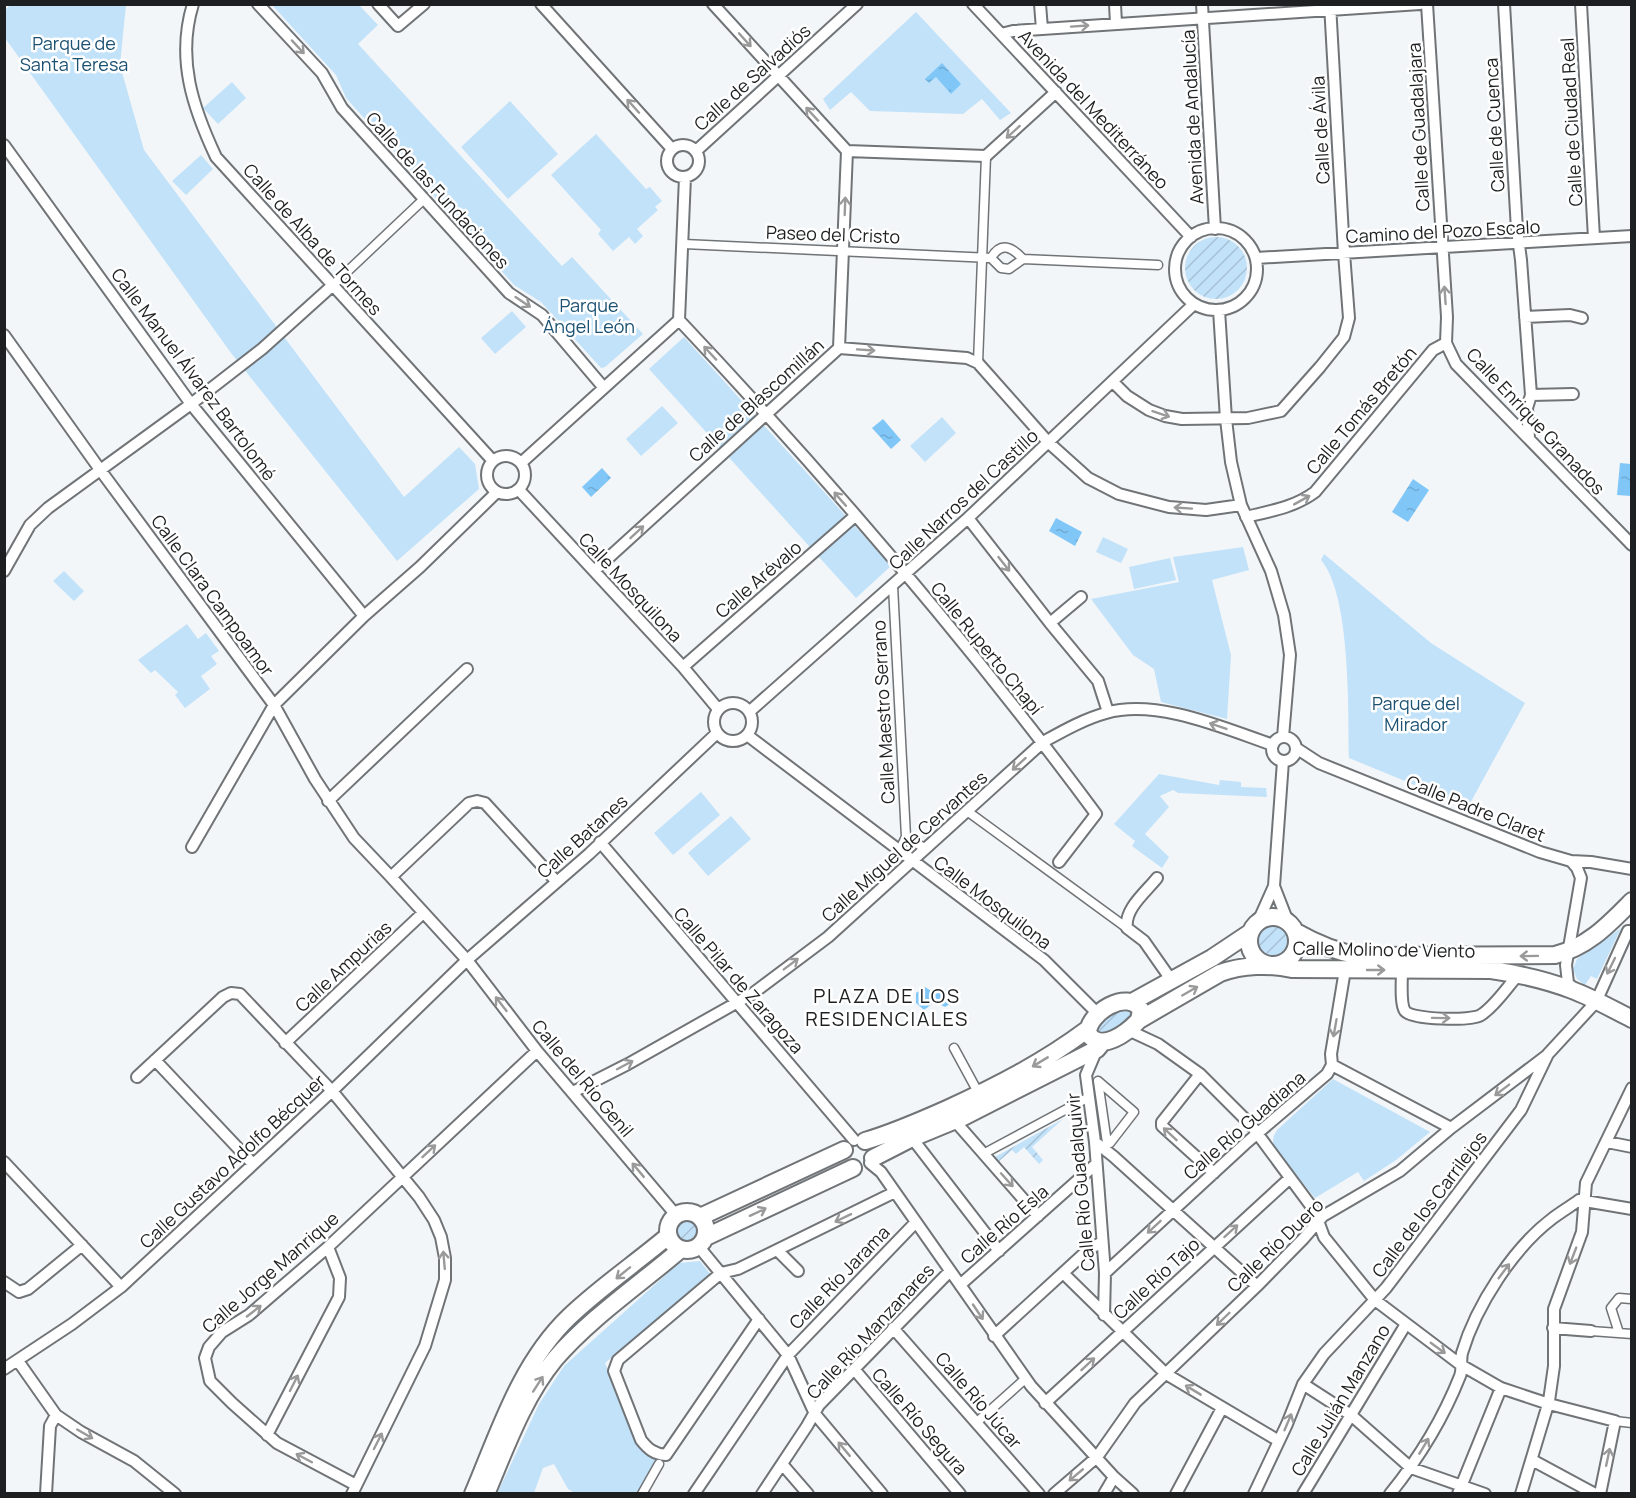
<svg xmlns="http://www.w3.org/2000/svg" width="1636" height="1498" viewBox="0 0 1636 1498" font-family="Manrope,sans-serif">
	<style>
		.green { fill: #c2e2f9 }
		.garden { fill: url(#garden-furrows) }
		.water { fill: url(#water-ripples) }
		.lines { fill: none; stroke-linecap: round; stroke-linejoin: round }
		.pedestrian-casing { stroke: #717477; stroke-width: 11 }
		.minor-casing { stroke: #717477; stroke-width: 14 }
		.secondary-casing { stroke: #717477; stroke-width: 20 }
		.pedestrian { stroke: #fff; stroke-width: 8 }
		.minor { stroke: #fff; stroke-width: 10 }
		.secondary { stroke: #fff; stroke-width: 16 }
		.oneway { stroke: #9a9a9b }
		.labels { text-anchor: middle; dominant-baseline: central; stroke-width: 5; stroke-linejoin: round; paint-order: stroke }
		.park-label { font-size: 18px; fill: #1b5172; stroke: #fff }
		.street-label { font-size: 18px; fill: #1e1f20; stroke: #fff }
		.neighbourhood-label { font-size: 20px; letter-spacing: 1.5px; fill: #1e1f20; stroke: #fff }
	</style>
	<defs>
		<pattern id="garden-furrows" width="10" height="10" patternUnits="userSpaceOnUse" patternTransform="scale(1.5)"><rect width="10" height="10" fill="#c2e2f9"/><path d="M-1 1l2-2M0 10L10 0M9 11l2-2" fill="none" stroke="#a6c1d5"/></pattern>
		<pattern id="water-ripples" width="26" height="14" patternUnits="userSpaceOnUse" patternTransform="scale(1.5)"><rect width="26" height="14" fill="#80c7f8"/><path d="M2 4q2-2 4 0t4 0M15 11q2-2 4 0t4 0" fill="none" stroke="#6eaad4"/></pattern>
	</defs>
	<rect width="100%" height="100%" fill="#f2f6f9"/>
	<!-- green -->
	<path class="green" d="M10,5H126L120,65L144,150L404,497L459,447L475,464L479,489L397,561L231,353L5,38L4,11Z
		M272,5H359L378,25L358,44L562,266L572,257L643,334L605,367L601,368L541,302L514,285L346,98L336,75Z
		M916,12L1011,113L1000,120L982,99L963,114L870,111L851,92L830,110L823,99Z
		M232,82L246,98L218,124L203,108Z
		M510,101L558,154L508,199L461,147Z
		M596,134L646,189L650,187L662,201L655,207L658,210L637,229L643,236L635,244L629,237L613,251L598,234L601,230L551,175Z
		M201,155L213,169L186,195L172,181Z
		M512,311L526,327L495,354L481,338Z
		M684,337L891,566L856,598L649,369Z
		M662,406L678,423L641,456L626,439Z
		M942,417L956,433L925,462L910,446Z
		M1103,537L1128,549L1121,563L1096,552Z
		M1243,547L1249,570L1212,580L1231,655L1227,719L1161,702L1154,669L1133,655L1091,599L1179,582L1173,557Z
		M1324,554L1431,643L1525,703L1468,807L1349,758C1348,711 1351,595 1321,560Z
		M1170,558L1176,580L1134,589L1129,567Z
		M64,571L84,591L74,601L53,581Z
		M187,624L198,639L206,633L219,651L211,656L217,664L201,676L210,689L185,708L175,695L178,692L155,670L151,673L138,660Z
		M1159,774L1219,785L1220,780L1241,782V787L1266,788L1267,797L1178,793L1173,790L1160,796L1169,807L1145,834L1169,857L1162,868L1132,846L1135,841L1114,824Z
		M701,792L720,815L673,855L654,833Z
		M731,816L751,839L708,876L688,853Z
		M1621,928L1597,979L1591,976L1585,985L1577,979L1573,969L1577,959Z
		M1333,1079L1430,1132L1396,1160L1364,1181L1358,1172L1315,1198L1274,1148C1272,1141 1273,1136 1277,1130Z
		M700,1261L711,1275L605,1363L638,1443L644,1452L657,1461L643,1493H575L568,1489L554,1464L543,1468L534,1493L497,1494L539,1404L564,1366L679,1263Z"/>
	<!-- garden -->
	<path class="garden" d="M1185 268a31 31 0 1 1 62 0a31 31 0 1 1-62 0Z
		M1257 941a16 16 0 1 1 32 0a16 16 0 1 1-32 0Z
		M1125,1008L1132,1011L1133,1016L1109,1034L1097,1033L1096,1027L1105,1017Z
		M1063,1119L1032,1147L1043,1160L1039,1164L1024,1147L1016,1154L1012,1150L998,1162L995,1157Z
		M674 1232a13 13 0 1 1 26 0a13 13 0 1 1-26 0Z"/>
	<!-- water -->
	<path class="water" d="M942,63L961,84L951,94L936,77L929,83L925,79Z
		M883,419L901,440L891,449L872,428Z
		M1620,463L1631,464V496L1617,495Z
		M602,468L611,478L591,497L582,487Z
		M1413,479L1429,490L1408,522L1392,512Z
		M1056,518L1082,532L1075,546L1049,531Z
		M925,987L936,994L944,989L952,993L953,1002L945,1007L935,1002L924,1010L916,1003V993Z"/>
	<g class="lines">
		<!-- pedestrian casing -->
		<g class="pedestrian-casing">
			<path id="pedestrian" d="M684,244L991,258L1001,268L1009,269L1023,259L1158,265
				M991,258C1001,241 1012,247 1023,259
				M333,285L424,199
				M978,363L986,156
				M893,586L906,837L899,851
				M967,811L1127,928
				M906,837L926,849
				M954,1048L979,1094
				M1098,1081L1134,1112L1110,1143H1107Z
				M983,1154L1089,1097
				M1591,1331L1632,1334
				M1619,1333L1611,1308L1619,1298L1631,1299
				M1615,1421L1632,1423
				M977,1422L1025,1379
				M642,1494L659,1464"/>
		</g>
		<!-- minor casing -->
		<g class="minor-casing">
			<path id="minor" d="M193,4C176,59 193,108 216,157L493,461
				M258,4L322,73L342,108L509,293L542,315L604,388
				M378,4L398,26L424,4
				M541,4L672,149
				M713,4L847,151L839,348
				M973,4L1191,237
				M1040,4L1042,29
				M1115,4L1116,24
				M1202,4L1215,229
				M1427,4L1447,317L1446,343L1456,364L1632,545
				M1504,4L1517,230L1521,260L1531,395L1527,408L1529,438
				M1581,4L1594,238
				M1001,34L1013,31L1420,4
				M4,145L191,404L364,616
				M667 161a16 16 0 1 1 32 0a16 16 0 1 1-32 0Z
				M696,151L857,4
				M847,151L986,156L1056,92
				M1175 269a41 41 0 1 1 82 0a41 41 0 1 1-82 0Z
				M1256,258L1632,236
				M1219,310L1226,419L1231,462L1241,505L1271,571L1284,615L1290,655L1283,737
				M1525,317L1570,315L1582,318
				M679,320C827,477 968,641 1096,814L1059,862
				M4,335L101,471L274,705L315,779L354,838L391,877
				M1113,382L1127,396L1149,410L1165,416L1182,419L1248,418L1281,411L1320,367L1344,337L1349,318L1344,253L1330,4
				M1531,395L1573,394
				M487 475a19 19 0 1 1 38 0a19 19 0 1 1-38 0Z
				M521,463L679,320L685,177
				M519,490L683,667L718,709
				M1246,517C1271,511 1295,507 1315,492L1433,350L1446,343
				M968,518L1050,623L1098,681L1108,712
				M4,571L30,525L48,508L191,404L262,349L333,285
				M594,571L839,348L967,358L978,363L1048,442L1088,478L1119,494L1169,507L1206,510L1241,505
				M1050,623L1081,597
				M683,667L855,516
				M714 722a19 19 0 1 1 38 0a19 19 0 1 1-38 0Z
				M749,712L968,518L1194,304
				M747,735L1044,960L1098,1014
				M1272 749a12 12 0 1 1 24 0a12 12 0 1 1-24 0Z
				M1296,748L1319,763L1540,852L1571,861L1591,862L1632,869
				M328,801L467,669
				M600,842L854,1140
				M192,847L274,705L364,616L420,567L497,492
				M1571,861L1577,868L1581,878L1566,965L1568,983L1574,989
				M1157,878C1146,892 1124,909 1127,928L1144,941L1172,981
				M556,881L485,803L477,801L469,803L391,877L467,960L537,1051L676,1215
				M1274,886L1288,922
				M1257,924L1274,886L1283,761
				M1402,970C1402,980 1400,1004 1405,1011C1412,1020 1472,1021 1481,1015C1496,1005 1507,987 1519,974
				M1128,1030L1158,1044L1200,1074L1251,1125L1314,1210L1324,1237L1375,1300L1461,1365L1501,1388L1549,1404L1615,1421L1600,1494
				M285,1043L423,913
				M1097,1049L1086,1075L1095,1142L1105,1273L1104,1315
				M155,1060L252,1163
				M1332,1065L1451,1128
				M1200,1074L1162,1122V1126L1214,1173
				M137,1077L223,997L231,993L240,994L332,1091L419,1197L434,1220L441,1237L445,1258V1280L425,1346L352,1494
				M573,1092L628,1064L752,994L828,937L1043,742C1063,731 1084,719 1106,713C1157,698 1226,729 1273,745
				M954,1120L1038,1216
				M912,1138L999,1251
				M1095,1142L1113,1156L1257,1286
				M1607,1142L1632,1147
				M4,1162L121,1287
				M870,1163L881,1172L1031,1386L1114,1477L1133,1494
				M699,1247L788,1355L815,1414L882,1494
				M777,1250L798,1271
				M1063,1273L1166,1374L1279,1441
				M1105,1273L1245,1144L1327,1074L1332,1065L1331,1054L1345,970
				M4,1282L19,1292L28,1289L82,1245
				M960,1285L1096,1164
				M759,1319L666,1455C654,1454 648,1449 641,1440L614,1371L618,1360L721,1273L738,1269L895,1192
				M893,1328L1039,1494
				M1553,1328L1591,1331
				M994,1336L1088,1250L1102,1242
				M18,1361L56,1415L81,1432L134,1461L175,1494
				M4,1369L72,1324L121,1287L332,1091L467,960L589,854L717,733
				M854,1369L960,1494
				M1303,1384L1351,1415L1411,1468L1485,1494
				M1045,1403L1290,1178
				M267,1435L339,1297L340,1278L328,1247
				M1532,1460L1595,1494
				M782,1464L808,1494
				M356,1485L277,1443L232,1403L210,1381L205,1358L209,1347L222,1332L249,1315L328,1247L537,1051
				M46,1494L50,1426L56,1415
				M694,1494L788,1355L915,1223
				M762,1494L807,1426L819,1405L950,1271
				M1054,1494L1097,1457L1135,1403L1257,1286L1304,1238L1323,1216L1400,1171L1451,1128L1546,1056
				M1104,1494L1114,1477
				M1176,1494L1222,1408
				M1254,1494L1287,1424L1303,1384L1324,1354L1386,1288L1521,1110L1548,1054L1596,1002L1628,931H1632
				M1303,1494L1406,1324
				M1390,1494C1419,1458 1443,1419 1460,1376C1463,1369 1460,1361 1462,1353C1476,1306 1513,1248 1553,1218C1561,1212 1571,1206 1579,1200L1632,1209
				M1458,1494L1501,1388
				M1521,1494L1549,1401L1554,1366V1309L1582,1232L1586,1183L1632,1088"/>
		</g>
		<!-- secondary casing -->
		<g class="secondary-casing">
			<path id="secondary" d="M1249 941a24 24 0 1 1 48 0a24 24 0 1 1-48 0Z
				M1296,932C1317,944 1336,952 1360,956L1555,955C1588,947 1609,924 1632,901
				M1132,1002L1212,958L1251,932
				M1139,1020L1141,1010C1128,988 1088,1013 1088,1033C1100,1054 1128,1032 1139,1020L1220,973C1242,965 1270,964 1292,969L1491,970C1519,974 1546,980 1572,990C1593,998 1612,1009 1632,1019
				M865,1141C893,1133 920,1121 947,1109C997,1086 1044,1062 1088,1029
				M873,1158L912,1138L963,1117L1097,1049L1102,1043
				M668 1231a19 19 0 1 1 38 0a19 19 0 1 1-38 0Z
				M700,1217L844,1150
				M706,1237L853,1168
				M473,1494C499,1433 520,1364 569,1317C599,1288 636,1263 668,1236
				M486,1494C506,1447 523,1398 555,1359C589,1319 640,1284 680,1250"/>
		</g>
		<!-- pedestrian -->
		<use href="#pedestrian" class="pedestrian"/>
		<!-- minor -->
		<use href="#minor" class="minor"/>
		<!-- secondary -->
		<use href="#secondary" class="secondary"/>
	</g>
	<!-- one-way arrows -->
	<defs><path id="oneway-shaft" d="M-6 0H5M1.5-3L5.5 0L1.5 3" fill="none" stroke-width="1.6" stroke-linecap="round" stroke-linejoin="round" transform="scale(1.5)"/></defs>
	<g class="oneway">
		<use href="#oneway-shaft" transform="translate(1080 26) rotate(-4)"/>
		<use href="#oneway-shaft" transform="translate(745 40) rotate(48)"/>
		<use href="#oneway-shaft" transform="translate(298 47) rotate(47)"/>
		<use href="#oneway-shaft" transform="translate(633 106) rotate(-132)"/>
		<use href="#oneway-shaft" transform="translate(812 114) rotate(-133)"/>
		<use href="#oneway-shaft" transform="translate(1013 132) rotate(138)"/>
		<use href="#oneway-shaft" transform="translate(845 206) rotate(-88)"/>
		<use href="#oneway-shaft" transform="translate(1445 295) rotate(-94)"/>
		<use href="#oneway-shaft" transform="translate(523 302) rotate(34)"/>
		<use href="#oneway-shaft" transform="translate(866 350) rotate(4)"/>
		<use href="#oneway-shaft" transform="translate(710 353) rotate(-133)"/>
		<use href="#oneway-shaft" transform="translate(1161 414) rotate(18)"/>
		<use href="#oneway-shaft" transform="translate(840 499) rotate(-131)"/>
		<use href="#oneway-shaft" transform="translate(1302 500) rotate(-29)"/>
		<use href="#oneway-shaft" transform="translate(1183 508) rotate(-176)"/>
		<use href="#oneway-shaft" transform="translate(637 532) rotate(-43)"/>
		<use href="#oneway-shaft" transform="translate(1004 564) rotate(52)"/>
		<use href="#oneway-shaft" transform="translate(1218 726) rotate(-161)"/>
		<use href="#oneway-shaft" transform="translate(1019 764) rotate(138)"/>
		<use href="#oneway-shaft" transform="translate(1529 956) rotate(179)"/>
		<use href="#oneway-shaft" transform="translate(791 964) rotate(-37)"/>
		<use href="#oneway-shaft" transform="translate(1611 966) rotate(116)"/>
		<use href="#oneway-shaft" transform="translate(1376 970)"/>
		<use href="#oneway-shaft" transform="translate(1190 991) rotate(-30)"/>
		<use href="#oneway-shaft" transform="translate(501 1004) rotate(-128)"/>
		<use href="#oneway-shaft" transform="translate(1441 1018) rotate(1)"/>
		<use href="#oneway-shaft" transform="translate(1335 1028) rotate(100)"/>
		<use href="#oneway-shaft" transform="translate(1040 1062) rotate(149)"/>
		<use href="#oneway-shaft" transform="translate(625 1065) rotate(-28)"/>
		<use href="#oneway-shaft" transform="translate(1502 1090) rotate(143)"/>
		<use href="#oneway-shaft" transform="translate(1170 1134) rotate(-137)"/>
		<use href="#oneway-shaft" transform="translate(429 1151) rotate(-43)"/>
		<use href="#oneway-shaft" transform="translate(638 1170) rotate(-130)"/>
		<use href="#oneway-shaft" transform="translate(1007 1180) rotate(48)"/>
		<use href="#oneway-shaft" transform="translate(758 1212) rotate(-25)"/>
		<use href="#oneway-shaft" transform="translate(843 1218) rotate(154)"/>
		<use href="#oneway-shaft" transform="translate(1154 1227) rotate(137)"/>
		<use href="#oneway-shaft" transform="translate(1231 1231) rotate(-42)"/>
		<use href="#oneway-shaft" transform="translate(1573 1256) rotate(111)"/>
		<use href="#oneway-shaft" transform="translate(444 1260) rotate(-95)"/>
		<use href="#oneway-shaft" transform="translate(1504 1271) rotate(-53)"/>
		<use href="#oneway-shaft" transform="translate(623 1273) rotate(141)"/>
		<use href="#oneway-shaft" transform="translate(254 1311) rotate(-38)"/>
		<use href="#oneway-shaft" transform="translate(978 1312) rotate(56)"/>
		<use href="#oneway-shaft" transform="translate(1223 1319) rotate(136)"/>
		<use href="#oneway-shaft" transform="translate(1438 1348) rotate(36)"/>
		<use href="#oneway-shaft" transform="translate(1088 1364) rotate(-43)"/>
		<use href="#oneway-shaft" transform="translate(294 1383) rotate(-63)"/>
		<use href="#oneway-shaft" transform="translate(538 1384) rotate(-57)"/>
		<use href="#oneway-shaft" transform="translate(1193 1390) rotate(-149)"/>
		<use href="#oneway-shaft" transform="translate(1288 1422) rotate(-67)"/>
		<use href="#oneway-shaft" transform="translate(85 1434) rotate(30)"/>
		<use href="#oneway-shaft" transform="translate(378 1441) rotate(-63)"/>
		<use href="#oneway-shaft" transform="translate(1424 1446) rotate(-59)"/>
		<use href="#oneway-shaft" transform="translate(844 1449) rotate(-130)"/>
		<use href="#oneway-shaft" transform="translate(1608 1457) rotate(-78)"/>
		<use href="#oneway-shaft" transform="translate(304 1458) rotate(-152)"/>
		<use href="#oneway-shaft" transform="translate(1076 1475) rotate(140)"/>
	</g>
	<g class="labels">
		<!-- park labels -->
		<g class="park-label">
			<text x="74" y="43">Parque de<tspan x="74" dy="21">Santa Teresa</tspan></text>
			<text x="589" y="305">Parque<tspan x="589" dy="21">Ángel León</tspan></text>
			<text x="1416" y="703">Parque del<tspan x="1416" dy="21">Mirador</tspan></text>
		</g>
		<!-- street labels -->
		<g class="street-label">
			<text transform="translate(752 77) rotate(-42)">Calle de Salvadiós</text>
			<text transform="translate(1094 109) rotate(47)">Avenida del Mediterráneo</text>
			<text transform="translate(1192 117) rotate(-93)">Avenida de Andalucía</text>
			<text transform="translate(1571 122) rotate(-93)">Calle de Ciudad Real</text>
			<text transform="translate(1494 125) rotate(-93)">Calle de Cuenca</text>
			<text transform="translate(1418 127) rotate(-93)">Calle de Guadalajara</text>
			<text transform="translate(1320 130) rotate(-93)">Calle de Ávila</text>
			<text transform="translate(438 190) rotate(48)">Calle de las Fundaciones</text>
			<text transform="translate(1443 231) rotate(-3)">Camino del Pozo Escalo</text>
			<text transform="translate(833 234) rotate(2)">Paseo del Cristo</text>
			<text transform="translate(313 239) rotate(48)">Calle de Alba de Tormes</text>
			<text transform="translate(194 374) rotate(53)">Calle Manuel Álvarez Bartolomé</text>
			<text transform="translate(756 400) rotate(-42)">Calle de Blascomillán</text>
			<text transform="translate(1361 410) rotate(-50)">Calle Tomás Bretón</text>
			<text transform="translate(1536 421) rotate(47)">Calle Enrique Granados</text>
			<text transform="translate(963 499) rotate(-43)">Calle Narros del Castillo</text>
			<text transform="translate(758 579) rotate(-41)">Calle Arévalo</text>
			<text transform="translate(631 587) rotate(47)">Calle Mosquilona</text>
			<text transform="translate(213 595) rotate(54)">Calle Clara Campoamor</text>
			<text transform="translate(987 648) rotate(51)">Calle Ruperto Chapí</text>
			<text transform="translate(883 712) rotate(-93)">Calle Maestro Serrano</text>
			<text transform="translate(1476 808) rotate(22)">Calle Padre Claret</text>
			<text transform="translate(582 836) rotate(-42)">Calle Batanes</text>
			<text transform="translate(904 846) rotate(-42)">Calle Miguel de Cervantes</text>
			<text transform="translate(993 902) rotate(37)">Calle Mosquilona</text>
			<text transform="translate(1384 949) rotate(1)">Calle Molino de Viento</text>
			<text transform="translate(343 966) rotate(-43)">Calle Ampurias</text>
			<text transform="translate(739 980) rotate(49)">Calle Pilar de Zaragoza</text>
			<text transform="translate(583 1078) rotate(50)">Calle del Río Genil</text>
			<text transform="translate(1244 1125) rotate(-41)">Calle Río Guadiana</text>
			<text transform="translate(232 1161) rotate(-43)">Calle Gustavo Adolfo Bécquer</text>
			<text transform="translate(1080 1182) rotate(-95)">Calle Río Guadalquivir</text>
			<text transform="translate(1429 1204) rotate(-53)">Calle de los Carrilejos</text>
			<text transform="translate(1004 1224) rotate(-41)">Calle Río Esla</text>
			<text transform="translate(1275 1245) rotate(-44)">Calle Río Duero</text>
			<text transform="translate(270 1272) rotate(-41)">Calle Jorge Manrique</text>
			<text transform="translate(839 1277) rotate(-46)">Calle Río Jarama</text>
			<text transform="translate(1156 1278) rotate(-43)">Calle Río Tajo</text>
			<text transform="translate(870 1331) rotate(-47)">Calle Río Manzanares</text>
			<text transform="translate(979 1400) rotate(49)">Calle Río Júcar</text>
			<text transform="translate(1340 1400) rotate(-59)">Calle Julián Manzano</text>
			<text transform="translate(920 1421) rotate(49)">Calle Río Segura</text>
		</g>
		<!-- neighbourhood labels -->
		<g class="neighbourhood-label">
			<text x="887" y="995">PLAZA DE LOS<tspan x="887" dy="23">RESIDENCIALES</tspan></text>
		</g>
	</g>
	<!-- border -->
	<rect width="1636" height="1498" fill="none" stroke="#1e1f20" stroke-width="12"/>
</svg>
